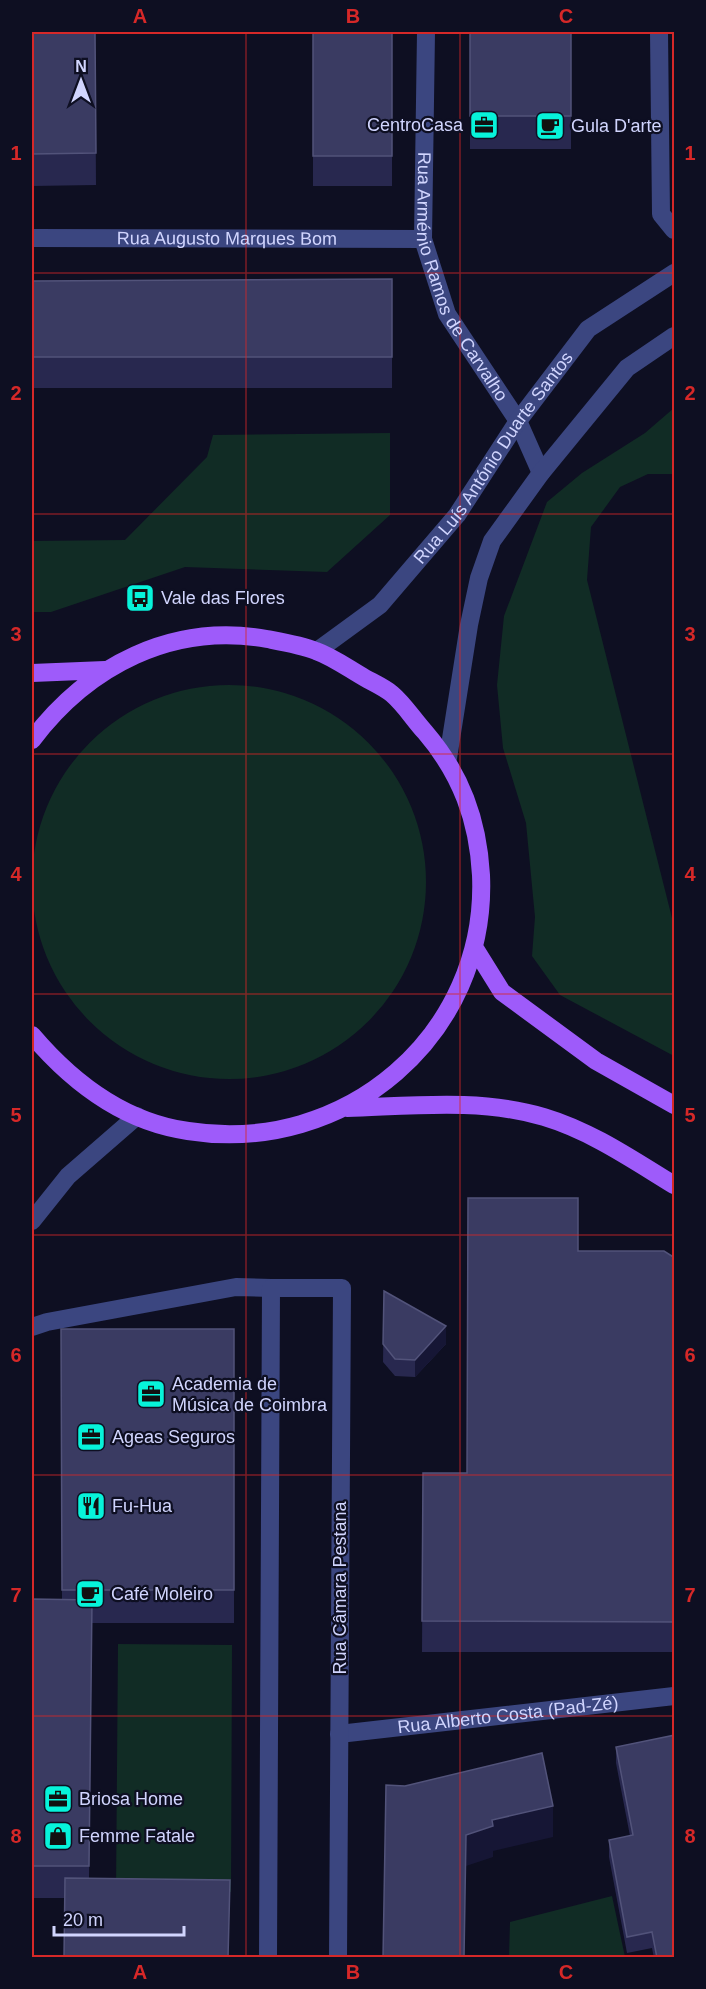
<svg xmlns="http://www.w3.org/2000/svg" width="706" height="1989" viewBox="0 0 706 1989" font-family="Arial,sans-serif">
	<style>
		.green { fill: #112c25 }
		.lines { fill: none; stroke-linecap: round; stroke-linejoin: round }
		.minor { stroke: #3b4680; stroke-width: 18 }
		.major { stroke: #9e5bfa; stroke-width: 18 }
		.wall { fill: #28284f }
		.shaded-wall { fill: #161635 }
		.building { fill: #3a3b62; stroke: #52537a; stroke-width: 1.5 }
		.grid { fill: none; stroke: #d62828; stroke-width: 1.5; stroke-opacity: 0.55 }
		.labels { text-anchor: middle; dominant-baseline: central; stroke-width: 4.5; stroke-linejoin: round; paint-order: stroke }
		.poi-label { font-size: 18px; fill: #d1d5fe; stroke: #0e0f22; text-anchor: start }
		.street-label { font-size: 18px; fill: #d1d5fe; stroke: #0e0f22 }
		.neatline { fill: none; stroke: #d62828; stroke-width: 2 }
		.grid-label { font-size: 20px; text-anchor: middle; font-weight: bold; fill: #d62828 }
	</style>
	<rect width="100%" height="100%" fill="#0e0f22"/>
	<!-- green -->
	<path class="green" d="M674,408V474H648L620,487L591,527L587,580L674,926V1056L560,995L532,956L535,917L526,823L503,748L497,685L504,616L547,502L582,473L645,433Z
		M390,433V515L327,572L185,567L51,612H32V541L125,540L207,457L213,435Z
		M32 882a197 197 0 1 1 394 0a197 197 0 1 1-394 0Z
		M118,1644L232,1645L231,1892H116Z
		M612,1896L625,1957H509L510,1922Z"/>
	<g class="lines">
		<!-- minor -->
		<g class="minor">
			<path id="s1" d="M426,32L423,239L447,314L518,421L541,473"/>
			<path d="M659,32L661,214L674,230"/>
			<path id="s2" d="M32,238L423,239"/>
			<path id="s3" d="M317,651L380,605L457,515L518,421L588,329L674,273"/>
			<path d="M448,758L469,625L479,578L492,541L541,473L627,368L674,336"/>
			<path d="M32,1221L68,1176L137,1116"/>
			<path d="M32,1327L47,1322L236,1287L271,1288"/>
			<path id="s4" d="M339,1734L674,1696"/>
			<path d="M268,1958L271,1288H342L338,1958"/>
		</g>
		<!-- major -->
		<path class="major" d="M32,673L105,670
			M32,740C88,666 172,622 267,639C283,642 301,645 316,651C333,657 349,669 365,678C374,683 385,688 392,694C404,704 414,720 425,732C461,774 478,820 481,875C488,1035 345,1156 188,1131C124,1122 72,1082 32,1035
			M474,947L502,992L596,1061L674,1105
			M347,1108C412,1106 481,1098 544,1117C591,1131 633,1160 674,1185"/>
	</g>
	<!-- wall -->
	<path class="wall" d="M32,32H95L96,185L32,186Z
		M313,32H392V186H313Z
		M470,32H571V149H470Z
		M392,279V388H32V281Z
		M578,1251L675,1258V1652H422L423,1473H467Z
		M384,1291L446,1344L415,1377L395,1376L383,1362Z
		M61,1329H234V1623H92L89,1878L65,1898H32V1599L62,1600Z
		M616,1747L675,1958H654L652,1948L627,1953L609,1857V1840L630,1836L616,1763Z"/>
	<!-- shaded-wall -->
	<path class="shaded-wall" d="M446,1326V1344L415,1377V1360Z
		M553,1806V1837L493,1851V1857L466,1866V1835L492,1820Z"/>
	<!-- building -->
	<path class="building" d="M32,32H95L96,153L32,154Z
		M313,32H392V156H313Z
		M470,32H571V116H470Z
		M392,279V357H32V281Z
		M468,1198H578V1251H664L675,1258V1622L422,1621L423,1473H467Z
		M384,1291L446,1326L415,1360L395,1359L383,1344Z
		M61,1329H234V1590H62Z
		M32,1599L92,1600L89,1866H32Z
		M675,1735V1958H657L652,1932L627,1937L609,1840L633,1835L616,1747Z
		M542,1753L553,1806L492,1820L493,1826L466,1835L464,1958H383L386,1785L405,1786Z
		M65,1878L230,1880L228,1958H64Z"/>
	<!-- grid -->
	<path class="grid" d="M246,32V1958M460,32V1958M32,273H674M32,514H674M32,754H674M32,994H674M32,1235H674M32,1475H674M32,1716H674"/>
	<!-- icons -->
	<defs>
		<g id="office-square" transform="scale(1.5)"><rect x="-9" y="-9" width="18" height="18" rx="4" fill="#07f3da" stroke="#0e0f22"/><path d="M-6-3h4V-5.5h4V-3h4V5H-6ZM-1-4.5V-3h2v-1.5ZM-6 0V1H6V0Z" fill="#111"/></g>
		<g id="cafe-square" transform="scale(1.5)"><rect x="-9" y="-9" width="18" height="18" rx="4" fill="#07f3da" stroke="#0e0f22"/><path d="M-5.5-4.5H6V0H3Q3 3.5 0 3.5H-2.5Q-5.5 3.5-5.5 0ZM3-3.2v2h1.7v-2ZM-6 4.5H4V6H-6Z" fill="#111"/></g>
		<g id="bus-square" transform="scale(1.5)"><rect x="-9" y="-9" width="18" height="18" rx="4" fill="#07f3da" stroke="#0e0f22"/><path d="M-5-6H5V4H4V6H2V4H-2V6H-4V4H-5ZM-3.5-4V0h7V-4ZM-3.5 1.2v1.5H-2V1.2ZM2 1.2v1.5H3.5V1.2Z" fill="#111"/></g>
		<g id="restaurant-square" transform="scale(1.5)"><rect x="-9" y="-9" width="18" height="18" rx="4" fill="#07f3da" stroke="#0e0f22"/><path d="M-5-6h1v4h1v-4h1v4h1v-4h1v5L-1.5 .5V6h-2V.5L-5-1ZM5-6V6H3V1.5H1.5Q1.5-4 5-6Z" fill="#111"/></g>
		<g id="shop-square" transform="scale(1.5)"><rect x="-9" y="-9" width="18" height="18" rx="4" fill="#07f3da" stroke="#0e0f22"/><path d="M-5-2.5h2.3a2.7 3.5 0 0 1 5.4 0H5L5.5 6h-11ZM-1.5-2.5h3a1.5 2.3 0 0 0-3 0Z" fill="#111"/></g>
	</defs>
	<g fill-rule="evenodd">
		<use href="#office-square" x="484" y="125"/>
		<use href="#cafe-square" x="550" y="126"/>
		<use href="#bus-square" x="140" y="598"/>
		<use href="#office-square" x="151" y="1394"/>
		<use href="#office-square" x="91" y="1437"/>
		<use href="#restaurant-square" x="91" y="1506"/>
		<use href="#cafe-square" x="90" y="1594"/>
		<use href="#office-square" x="58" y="1799"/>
		<use href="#shop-square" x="58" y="1836"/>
	</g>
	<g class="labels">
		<!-- poi labels -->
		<g class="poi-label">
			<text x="463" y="125" text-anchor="end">CentroCasa</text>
			<text x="571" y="126">Gula D'arte</text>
			<text x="161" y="598">Vale das Flores</text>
			<text x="172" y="1384">Academia de<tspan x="172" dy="21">Música de Coimbra</tspan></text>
			<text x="112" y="1437">Ageas Seguros</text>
			<text x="112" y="1506">Fu-Hua</text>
			<text x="111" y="1594">Café Moleiro</text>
			<text x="79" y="1799">Briosa Home</text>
			<text x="79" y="1836">Femme Fatale</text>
		</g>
		<!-- street labels -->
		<g class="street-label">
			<text stroke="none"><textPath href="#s2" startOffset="195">Rua Augusto Marques Bom</textPath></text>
			<text stroke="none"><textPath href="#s1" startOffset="254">Rua Arménio Ramos de Carvalho</textPath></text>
			<text stroke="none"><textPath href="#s3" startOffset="264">Rua Luís António Duarte Santos</textPath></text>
			<text transform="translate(340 1588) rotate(-90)">Rua Câmara Pestana</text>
			<text stroke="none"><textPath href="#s4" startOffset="170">Rua Alberto Costa (Pad-Zé)</textPath></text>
		</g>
	</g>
	<!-- border -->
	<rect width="706" height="1989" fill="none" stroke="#0e0f22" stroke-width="66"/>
	<!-- north arrow -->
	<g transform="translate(81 81)" stroke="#0e0f22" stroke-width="4.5" paint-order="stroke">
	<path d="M0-4.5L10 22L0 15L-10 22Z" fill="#d1d5fe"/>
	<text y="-9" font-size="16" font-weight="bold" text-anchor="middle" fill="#d1d5fe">N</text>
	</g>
	<!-- scale -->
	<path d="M54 1926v9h130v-9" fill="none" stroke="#d1d5fe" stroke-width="3"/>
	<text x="63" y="1926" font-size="18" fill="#d1d5fe" stroke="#0e0f22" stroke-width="4.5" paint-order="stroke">20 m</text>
	<rect x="33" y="33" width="640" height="1923" class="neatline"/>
	<g class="grid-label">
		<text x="140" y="23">A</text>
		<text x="353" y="23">B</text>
		<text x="566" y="23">C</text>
		<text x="16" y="160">1</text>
		<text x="690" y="160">1</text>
		<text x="16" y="400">2</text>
		<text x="690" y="400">2</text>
		<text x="16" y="641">3</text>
		<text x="690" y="641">3</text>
		<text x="16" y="881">4</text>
		<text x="690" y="881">4</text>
		<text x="16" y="1122">5</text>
		<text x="690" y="1122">5</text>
		<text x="16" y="1362">6</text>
		<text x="690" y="1362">6</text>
		<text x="16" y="1602">7</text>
		<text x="690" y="1602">7</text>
		<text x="16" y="1843">8</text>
		<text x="690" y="1843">8</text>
		<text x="140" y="1979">A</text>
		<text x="353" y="1979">B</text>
		<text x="566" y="1979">C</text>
	</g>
</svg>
